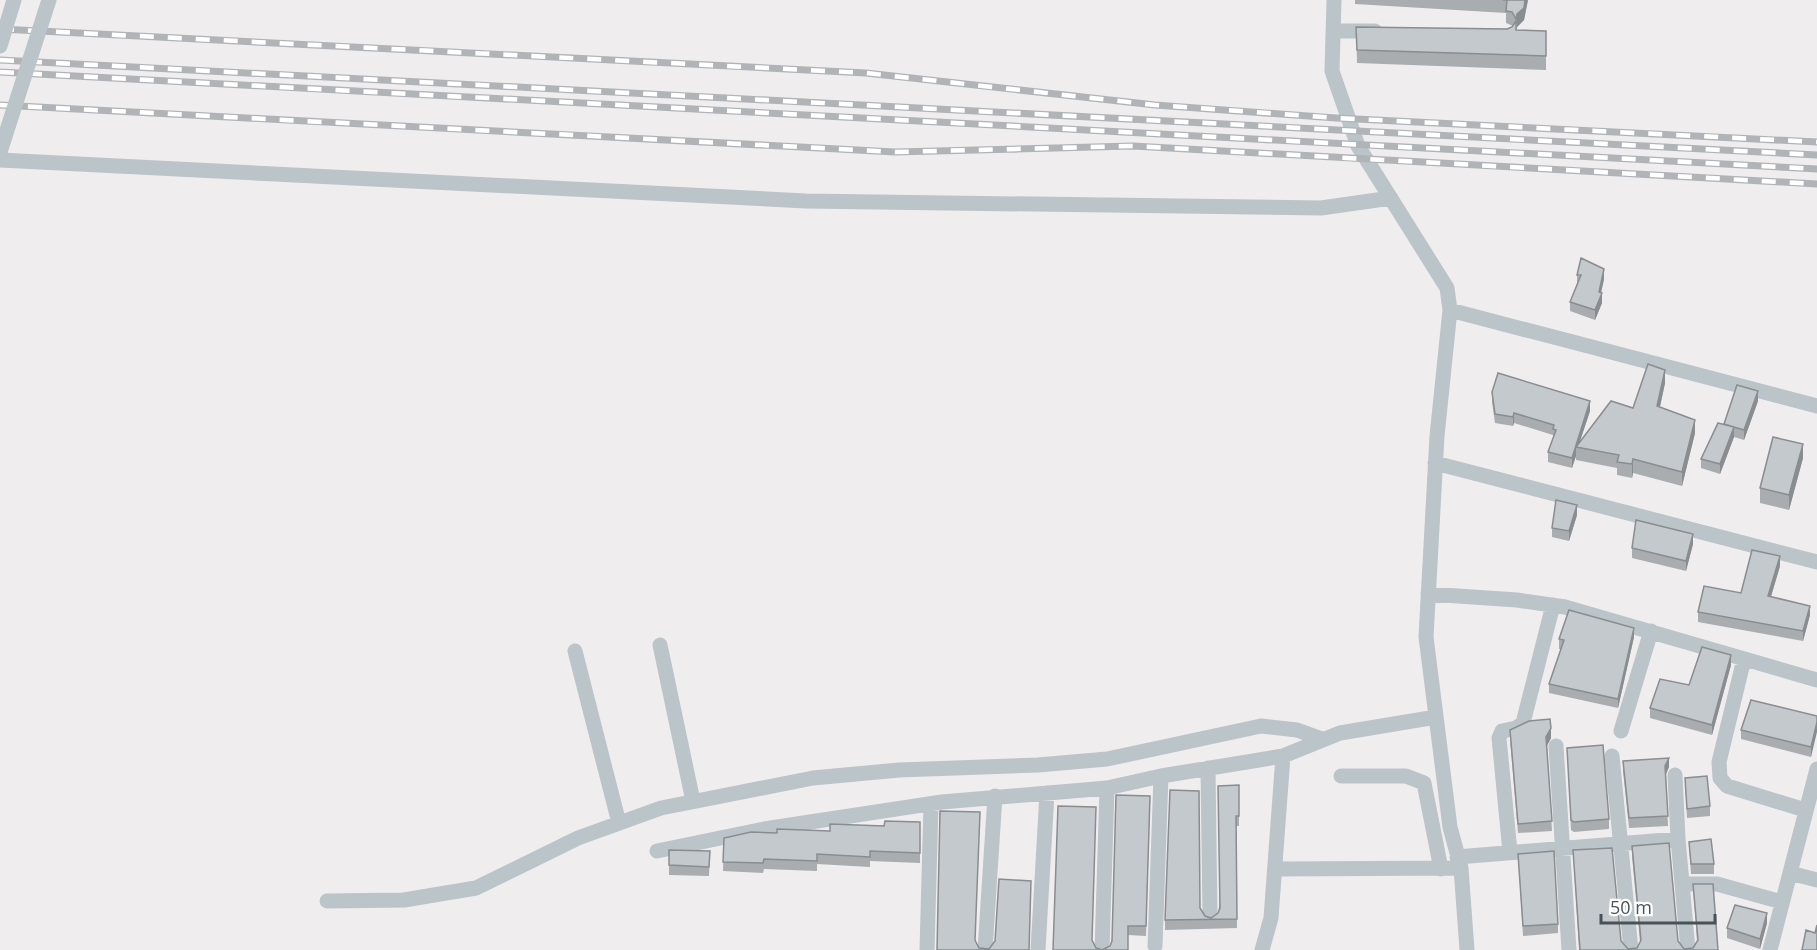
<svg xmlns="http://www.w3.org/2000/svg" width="1817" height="950" viewBox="0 0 1817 950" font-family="'Open Sans',sans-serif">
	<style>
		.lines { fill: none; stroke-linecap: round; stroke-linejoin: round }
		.street { stroke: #bac4c9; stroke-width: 15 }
		.rail-casing { stroke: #b0b4b7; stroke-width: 7 }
		.rail { stroke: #fff; stroke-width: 4.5; stroke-dasharray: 14; stroke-linecap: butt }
		.street-bridge { stroke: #bac4c9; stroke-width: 15 }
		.wall { fill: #a9adb0 }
		.shaded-wall { fill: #898d90 }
		.building { fill: #c4c9cd; stroke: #898d90; stroke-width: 1.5 }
	</style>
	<rect width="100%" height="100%" fill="#f0edee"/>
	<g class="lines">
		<!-- street -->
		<path class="street" d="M1334,0L1332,71L1358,146L1447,288L1450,310L1437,436L1426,637L1450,827L1461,868L1467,950
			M1334,31H1375
			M0,160L806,201L1321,208L1391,198
			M1450,310L1817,406
			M1435,463L1817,562
			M1428,594L1517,600L1565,607L1817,680
			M660,645L693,801
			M575,651L619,823
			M1744,659L1719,762L1720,778L1727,786L1805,810
			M1621,731L1651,631
			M1556,746L1569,950
			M1612,756L1631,950
			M1208,768L1210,918
			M1675,775L1678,839L1688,950
			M1341,776H1406L1424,783L1441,869
			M657,851L764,829L942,802L1107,788L1161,776L1283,756L1340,733L1436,717
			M1510,852L1499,738L1502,731L1516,728L1523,723L1553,605
			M1457,857L1678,839
			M1276,869L1461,868
			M1790,873L1817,880
			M1682,884H1717L1782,902
			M327,901L404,900L476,888L578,838L661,808L813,778L899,770L1038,765L1107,759L1261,726L1297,730L1322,739
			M1155,946L1161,776
			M927,950L931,804
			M985,950L995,796
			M1038,950L1047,793
			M1102,950L1107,788
			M1262,950L1271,918L1283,756
			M1770,950L1817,769"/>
		<!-- rail casing -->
		<g class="rail-casing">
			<path id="rail" d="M0,29L866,73L1155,105L1336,118L1817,142
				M0,60L1817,155
				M0,72L1817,169
				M0,105L895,152L1133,146L1817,184"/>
		</g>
		<!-- rail -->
		<use href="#rail" class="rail"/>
		<!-- street-bridge -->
		<path class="street-bridge" d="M0,46L14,0
			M0,152L49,0"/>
	</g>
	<!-- wall -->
	<path class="wall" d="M1355,0H1528L1524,20L1517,27V30L1546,45V70L1357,63L1356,27L1507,29L1512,27L1513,26L1506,23V13L1355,4Z
		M1577,275L1604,279L1601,293L1602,303L1595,320L1570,311V302L1577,284Z
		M1665,383L1660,407L1695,433L1682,486L1633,473L1632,478L1617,475V468L1576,460V456L1572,468L1548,462V452L1553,438V435L1514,423L1513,426L1495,423L1492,402V392L1590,411L1580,441L1633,408Z
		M1758,401L1744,440L1734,437L1720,474L1701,468V459L1724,424Z
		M1803,458L1789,510L1760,503V488Z
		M1577,515L1569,541L1552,537V528Z
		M1693,544L1686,571L1632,558V548Z
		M1780,566L1771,597L1810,615L1803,641L1698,622V612L1741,593Z
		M1634,637L1618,708L1549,693V684L1561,649H1559V639Z
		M1731,665L1712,735L1650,718V708L1689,685Z
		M1817,716L1811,757L1741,739V730Z
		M1510,730L1551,738L1547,746L1552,831L1518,833L1510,739Z
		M1567,748L1609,819V829L1574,832L1571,830Z
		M1623,761L1669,767L1666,775L1668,826L1629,828L1623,771Z
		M1685,778L1710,806V816L1687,818Z
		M1239,785V826H1236L1237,928L1165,930V920L1200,908L1205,916L1211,918L1218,913Z
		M1150,796L1146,936L1128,935V950H1053L1093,941L1096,948L1102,950L1110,946Z
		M920,822V863L870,861V867L817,864V871L764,869L763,873L723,871L724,838L777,833L830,831Z
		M1689,842L1714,864V874H1691Z
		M1632,846L1678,941L1684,949L1693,948L1697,941L1693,884L1718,950H1579L1573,850L1621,941L1628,949L1637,948L1640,942L1632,856Z
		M669,850L710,851L709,876L669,875Z
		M1518,854L1558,924V933L1523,936Z
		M1767,923L1760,949L1727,938V928Z"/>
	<!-- shaded-wall -->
	<path class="shaded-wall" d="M1525,0H1528L1524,20L1517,27V14Z
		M1604,269V279L1599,302L1602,293V303L1595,320V310L1599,292Z
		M1665,370V383L1657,420V406Z
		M1758,391V401L1744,440V430Z
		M1590,401V411L1578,447H1576V456L1572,468V458Z
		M1514,413V423L1513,426V417Z
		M1695,420V433L1682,486V472Z
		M1734,427V437L1720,474V464Z
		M1803,444V458L1789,510V495Z
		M1633,459V473L1632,478V464Z
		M1577,505V515L1569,541V531Z
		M1693,534V544L1686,571V561Z
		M1780,556V566L1768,606V596Z
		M1810,606V615L1803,641V631Z
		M1634,628V637L1618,708V699Z
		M1731,655V665L1712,735V725Z
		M1817,722V732L1811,757V747Z
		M1551,728V738L1546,747V737Z
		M1669,758V767L1665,775V766Z
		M1767,913V923L1760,949V939Z"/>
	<!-- building -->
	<path class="building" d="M1503,0H1525L1524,8L1517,14L1516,19L1512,12L1506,11L1507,0Z
		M1516,21V30L1546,31V56L1357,50L1356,27L1507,29L1512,27Z
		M1581,258L1604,269L1599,292L1602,293L1595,310L1570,302L1581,275H1577Z
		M1648,364L1665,370L1657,406L1695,420L1682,472L1633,459L1632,464L1617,462L1619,455L1576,447L1611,401L1633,408Z
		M1498,373L1590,401L1572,458L1548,452L1556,430L1553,429L1554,425L1514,413L1513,417L1495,414L1492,392Z
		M1737,385L1758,391L1744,430L1724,424Z
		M1718,423L1734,427L1720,464L1701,459Z
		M1773,437L1803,444L1789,495L1760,488Z
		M1556,500L1577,505L1569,531L1552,528Z
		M1636,520L1693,534L1686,561L1632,548Z
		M1752,550L1780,556L1768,596L1810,606L1803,631L1698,612L1704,586L1741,593Z
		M1569,610L1634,628L1618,699L1549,684L1564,640L1559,639Z
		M1702,647L1731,655L1712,725L1650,708L1660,679L1689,685Z
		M1751,700L1817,716V722L1811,747L1741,730Z
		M1550,719L1551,728L1546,737L1552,821L1518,824L1510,730L1529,721Z
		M1603,745L1609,819L1574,822L1571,820L1567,748Z
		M1669,758L1665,766L1668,816L1629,818L1623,761Z
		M1707,776L1710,806L1687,809L1685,778Z
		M1239,785V816H1236L1237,919L1165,920L1170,790L1199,791L1200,908L1205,916L1211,918L1218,913L1220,908L1218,786Z
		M1116,795L1150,796L1146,926H1128V950H1053L1058,806L1096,807L1092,940L1096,948L1102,950L1110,946L1112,941Z
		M940,811L980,812L975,940L979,948L989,949L995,941L999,879L1031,881L1029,950H937Z
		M885,821L920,822V853L870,851V857L817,854V861L764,859L763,863L723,862L724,838L751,832L777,833V829L830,831V824L884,826Z
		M1711,839L1714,864H1691L1689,842Z
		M1669,843L1678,941L1684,949L1693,948L1698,940L1693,884H1713L1718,950H1580L1573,850L1612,848L1621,941L1628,949L1637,948L1641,940L1632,846Z
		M669,850L710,851L709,867L669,865Z
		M1554,851L1558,924L1523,926L1518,854Z
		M1735,905L1767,913L1760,939L1727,928Z
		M1817,925V950H1802L1806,930L1815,933Z"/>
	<!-- scale -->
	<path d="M1601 914v9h114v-9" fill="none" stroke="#475359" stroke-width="3"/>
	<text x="1610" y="914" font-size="18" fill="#475359" stroke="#ffffff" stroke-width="4.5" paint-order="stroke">50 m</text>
</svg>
